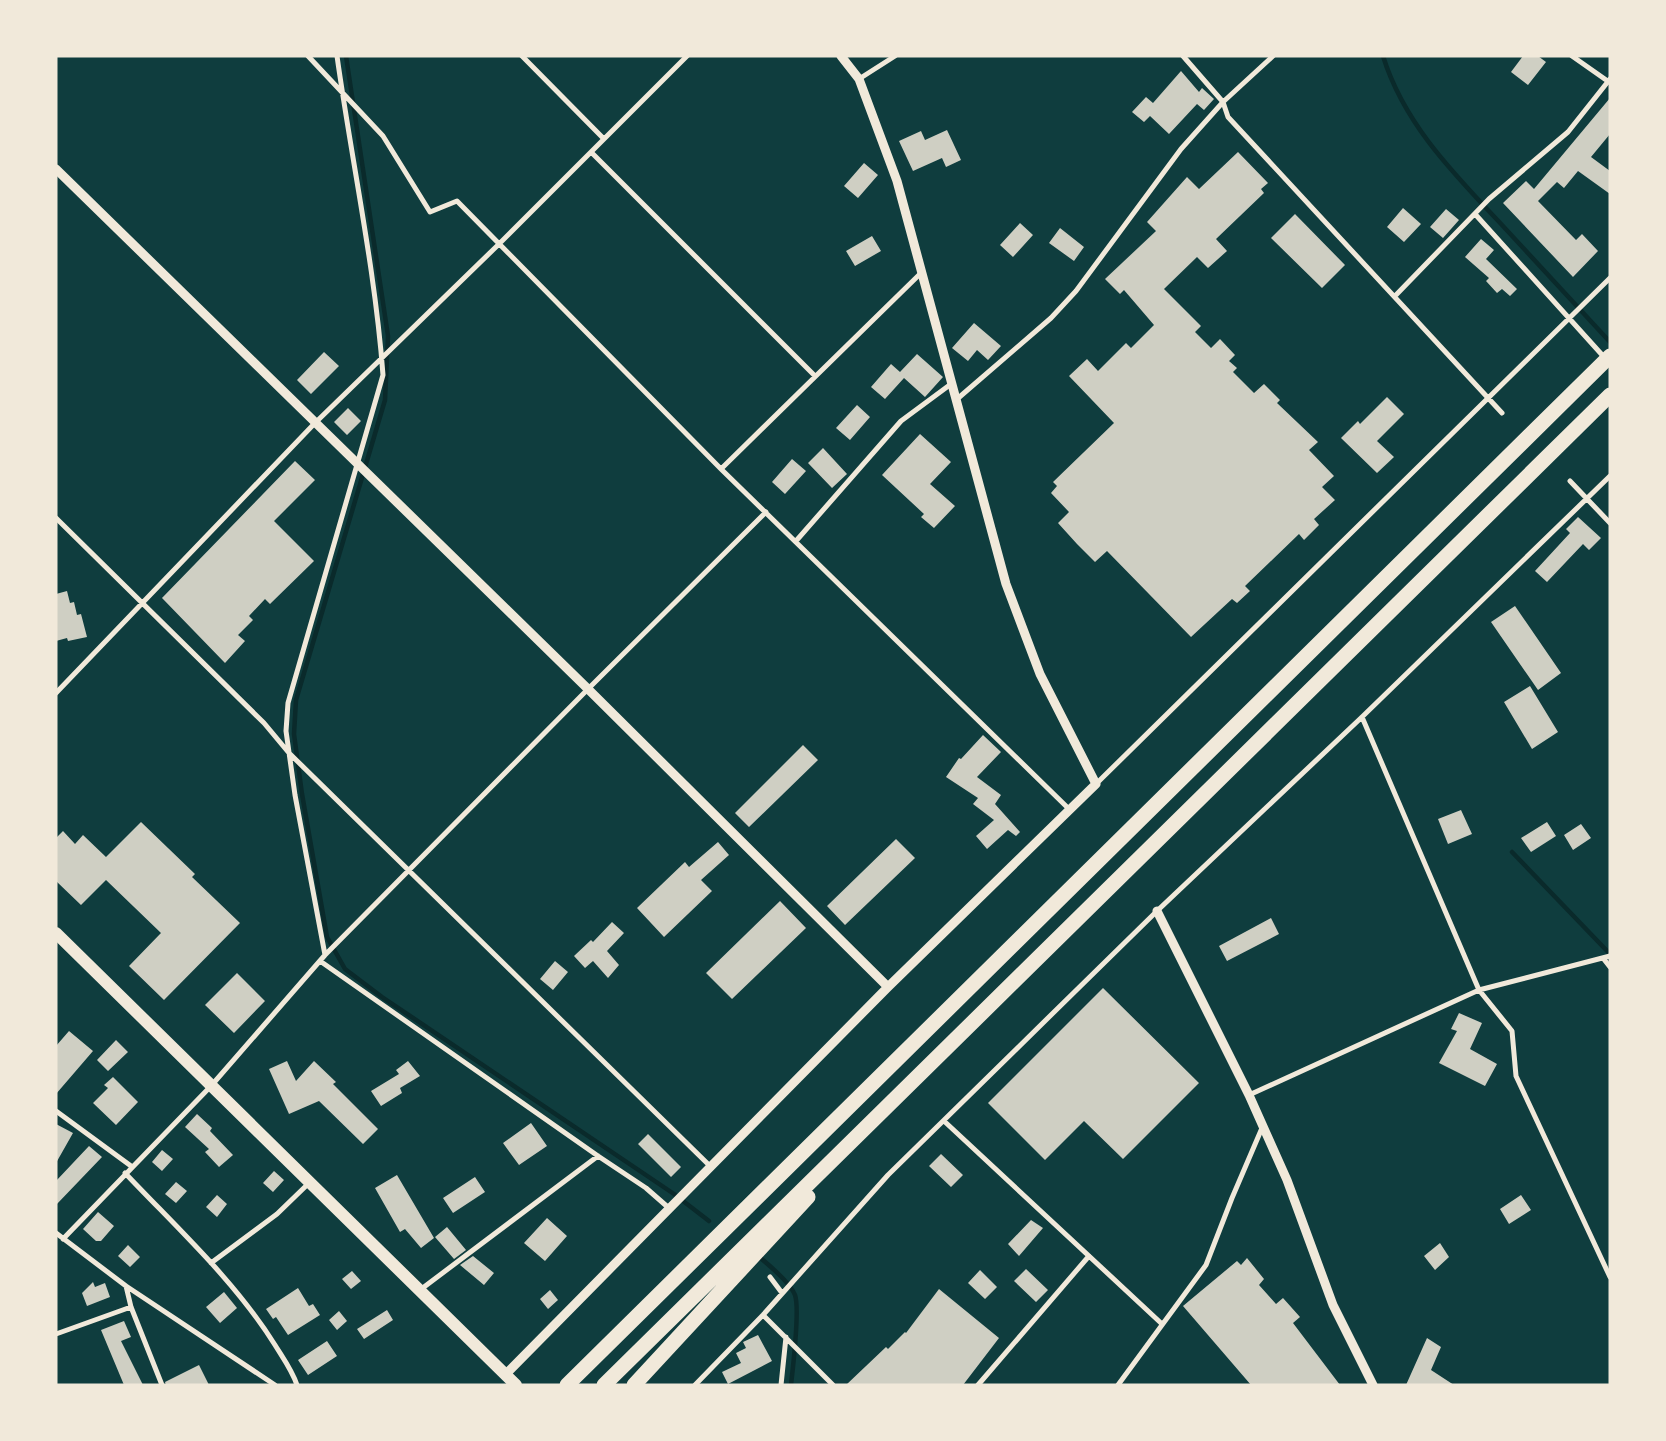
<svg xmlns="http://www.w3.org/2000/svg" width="1666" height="1441" viewBox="0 0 1666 1441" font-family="'Source Sans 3',sans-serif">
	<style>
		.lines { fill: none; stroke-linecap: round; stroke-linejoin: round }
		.stream { stroke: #0a2a2b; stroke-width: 4.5 }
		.building { fill: #cfcfc3 }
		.minor { stroke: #f1e9da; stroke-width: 5 }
		.tertiary { stroke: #f1e9da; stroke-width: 9 }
		.primary { stroke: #f1e9da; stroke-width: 12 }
		.motorway { stroke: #f1e9da; stroke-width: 15 }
	</style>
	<rect width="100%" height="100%" fill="#0f3d3e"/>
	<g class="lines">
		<!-- stream -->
		<path class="stream" d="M346,56L388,336L385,400L296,700L294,734L302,794L327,937L345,969L382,997L674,1194L709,1221
			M1383,56C1404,124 1454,174 1502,225C1538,264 1574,303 1610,342
			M1512,852L1610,954
			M758,1256C769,1265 790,1282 795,1295C800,1309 793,1367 791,1385"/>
	</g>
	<!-- building -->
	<path class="building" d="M1523,56H1538L1546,62L1528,85L1511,72Z
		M1181,71L1199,92L1202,88L1214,99L1204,110L1197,104L1169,134L1150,116L1144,122L1132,112L1146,97L1153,103Z
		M1610,98V134L1591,157L1610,171V194L1578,171L1564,188L1557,182L1538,201L1576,240L1582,234L1598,251L1573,277L1503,203L1526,181L1534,189Z
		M947,130L961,160L946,167L942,158L913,171L899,141L921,131L925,140Z
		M1238,152L1268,183L1261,189L1264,193L1216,239L1227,251L1208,268L1197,257L1164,289L1201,326L1195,332L1211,348L1220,339L1235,355L1229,361L1237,368L1233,372L1254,393L1264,384L1280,400L1277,403L1318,442L1309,450L1334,476L1322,487L1335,500L1314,519L1319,525L1304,540L1299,534L1245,586L1250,591L1237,603L1232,599L1191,637L1107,551L1095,562L1077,544L1058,523L1069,512L1051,493L1057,486L1053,482L1114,423L1069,376L1087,359L1098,371L1126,343L1131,348L1154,325L1124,290L1120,294L1105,279L1156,231L1147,222L1187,177L1199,189Z
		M864,163L878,175L858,198L844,186Z
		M1403,208L1421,224L1404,242L1387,227Z
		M1446,209L1459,220L1443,238L1430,227Z
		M1295,214L1345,265L1322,288L1271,238Z
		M1020,223L1033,235L1013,257L1000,245Z
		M1060,228L1084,247L1074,261L1049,243Z
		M872,236L881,251L855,266L846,251Z
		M1481,239L1494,250L1486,259L1517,289L1510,296L1502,289L1497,293L1486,281L1489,278L1465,257Z
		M974,323L1001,346L988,360L977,350L968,361L952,348Z
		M324,352L339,366L311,394L297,380Z
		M917,354L943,377L925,397L904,378L885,399L871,387L891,364L900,372Z
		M1387,397L1404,414L1377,441L1394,457L1377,473L1341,438L1358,421L1360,424Z
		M857,405L870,417L850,440L836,428Z
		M348,408L361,421L347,435L334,422Z
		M920,434L951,462L930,484L955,506L934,528L921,517L924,514L882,475Z
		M823,448L847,474L832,488L808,463Z
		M792,459L806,471L785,494L772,482Z
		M295,461L315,480L274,521L314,561L270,604L265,599L249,616L253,620L238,635L245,641L225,663L162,598Z
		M1578,517L1601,538L1589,550L1583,544L1547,582L1535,571L1570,533L1566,529Z
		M67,591L70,603L74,602L77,615L81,614L87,637L68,641L67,638L56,641V594Z
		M1515,606L1561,673L1538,690L1491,622Z
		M1530,686L1558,732L1532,749L1504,702Z
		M983,735L1001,752L977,777L1001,795L995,804L1020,832L1016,836L1008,830L987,849L976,836L994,820L973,804L978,798L946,777L959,758L961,759Z
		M803,745L818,760L749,827L735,813Z
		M1461,810L1472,834L1448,844L1438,819Z
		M141,822L195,874L192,877L240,923L164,1000L129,966L161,933L106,880L81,905L56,881V838L63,831L75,844L83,835L106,857Z
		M1547,822L1556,836L1531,852L1521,838Z
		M1581,824L1591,838L1573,850L1564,835Z
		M896,839L915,858L845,925L827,906Z
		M718,842L729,855L701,880L712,891L664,937L637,908L685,862L689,867Z
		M780,901L806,928L732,999L706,973Z
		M1271,918L1279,934L1227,961L1219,946Z
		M612,922L624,933L607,951L619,965L608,978L593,961L585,968L574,956L591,940L593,942Z
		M555,961L568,972L553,990L540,979Z
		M237,973L265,1001L234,1033L205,1005Z
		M1103,988L1199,1083L1123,1159L1084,1121L1045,1160L988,1103Z
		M1459,1013L1482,1023L1470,1049L1497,1064L1485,1086L1439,1063L1457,1031L1451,1029Z
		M69,1031L93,1051L56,1094V1046Z
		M116,1040L128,1052L108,1071L97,1060Z
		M287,1061L296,1081L314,1061L336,1082L333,1084L378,1129L363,1144L319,1101L289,1114L269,1069Z
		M408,1061L420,1076L400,1088L402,1093L381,1106L371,1091L399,1074L396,1070Z
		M113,1077L138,1102L116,1125L93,1103L108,1088L104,1085Z
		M197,1114L212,1128L210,1131L233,1155L219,1167L205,1152L209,1149L185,1127Z
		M531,1123L547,1146L519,1165L503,1143Z
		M56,1124L73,1133L56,1163Z
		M648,1134L681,1167L671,1177L638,1144Z
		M89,1146L102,1157L56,1205V1181Z
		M162,1150L173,1159L162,1171L152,1162Z
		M941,1154L963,1175L951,1187L929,1166Z
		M274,1171L284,1180L273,1192L263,1183Z
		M397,1175L434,1238L421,1248L405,1229L400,1232L375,1188Z
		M475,1177L485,1192L453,1213L443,1198Z
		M176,1182L187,1191L176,1203L165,1194Z
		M217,1195L227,1204L217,1217L206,1207Z
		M1521,1195L1531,1210L1509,1224L1500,1209Z
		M98,1212L114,1226L101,1241H96L83,1229Z
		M547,1218L567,1236L545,1261L524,1243Z
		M1031,1220L1043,1228L1019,1256L1008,1244Z
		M447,1227L466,1250L454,1259L435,1237Z
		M1440,1243L1449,1257L1435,1270L1424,1256Z
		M128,1245L140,1257L130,1267L118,1256Z
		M473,1256L494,1273L484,1285L460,1265Z
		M1247,1258L1264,1279L1259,1285L1276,1304L1283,1298L1300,1317L1293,1323L1340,1385H1251L1183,1306L1237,1261L1241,1265Z
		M1026,1269L1048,1290L1036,1302L1014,1281Z
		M980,1270L997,1287L985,1299L968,1283Z
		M352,1271L361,1281L351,1289L342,1279Z
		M93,1282L95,1287L105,1283L110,1297L87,1306L82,1293Z
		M298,1288L309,1306L313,1304L320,1315L288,1335L276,1317L273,1319L266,1309Z
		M939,1289L999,1338L963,1385H846L886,1347L888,1349L905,1332L906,1333Z
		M550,1290L558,1300L548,1309L540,1299Z
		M224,1292L237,1308L220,1323L206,1307Z
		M387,1310L393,1320L364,1339L357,1329Z
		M339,1311L347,1321L337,1330L329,1320Z
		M124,1321L131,1337L121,1341L143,1385H124L101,1330Z
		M758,1335L772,1361L728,1384L722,1372L741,1363L736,1353L746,1348L743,1342Z
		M1427,1338L1441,1347L1431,1370L1454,1385H1406Z
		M327,1341L337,1356L308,1375L298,1360Z
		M199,1365L209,1385H166L165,1382Z"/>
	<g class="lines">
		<!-- minor -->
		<path class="minor" d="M308,56L383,136L430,212L457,201L721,469L1069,809
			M522,56L604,139
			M1183,56L1223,102L1228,117L1502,413
			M1572,56L1609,82
			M859,79L895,56
			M591,152L815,376
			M1475,214L1604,357
			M1395,296L1489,199L1568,132L1610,79
			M956,400L1051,318L1076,291L1181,149L1223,102L1273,56
			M721,469L922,272
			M1570,481L1610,523
			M56,518L264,723L289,753L711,1167
			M796,541L901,421L951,384
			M56,693L314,424L498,245L687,56
			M1362,717L1479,990L1512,1031L1516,1076L1610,1277
			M1096,784L1610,278
			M325,955L295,795L286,731L288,703L383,375C375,268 352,163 337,56
			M1603,958L1610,967
			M320,961L598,1156L646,1188L670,1209
			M1249,1095L1479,990L1610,956
			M56,1111L131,1166
			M944,1121L1162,1324
			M125,1173C177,1228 235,1281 275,1345C283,1358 292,1370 297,1385
			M56,1233L126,1286L275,1385
			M63,1239L211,1086L325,955L588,689L766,512
			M211,1263L277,1214L309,1183
			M770,1277L782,1293
			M126,1286L131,1307L162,1385
			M420,1290L598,1156
			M763,1315L833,1385
			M56,1334L131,1307
			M695,1385L763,1315L888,1175L1157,911L1362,717L1610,476
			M781,1385L786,1337
			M978,1385L1089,1256
			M1118,1385L1206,1265L1232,1198L1262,1128"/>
		<!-- tertiary -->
		<path class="tertiary" d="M56,169L588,689L888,987
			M1157,911L1249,1095L1287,1180L1333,1305L1373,1385
			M505,1375L888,987L1096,784L1040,674L1006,584L897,181L859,79L841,56"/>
		<!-- primary -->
		<path class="primary" d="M56,933L516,1385"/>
		<!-- motorway -->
		<path class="motorway" d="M567,1385L1610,356
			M604,1385L1610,395
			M634,1385L808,1197"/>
	</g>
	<!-- border -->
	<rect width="1666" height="1441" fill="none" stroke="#f1e9da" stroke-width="115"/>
</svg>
